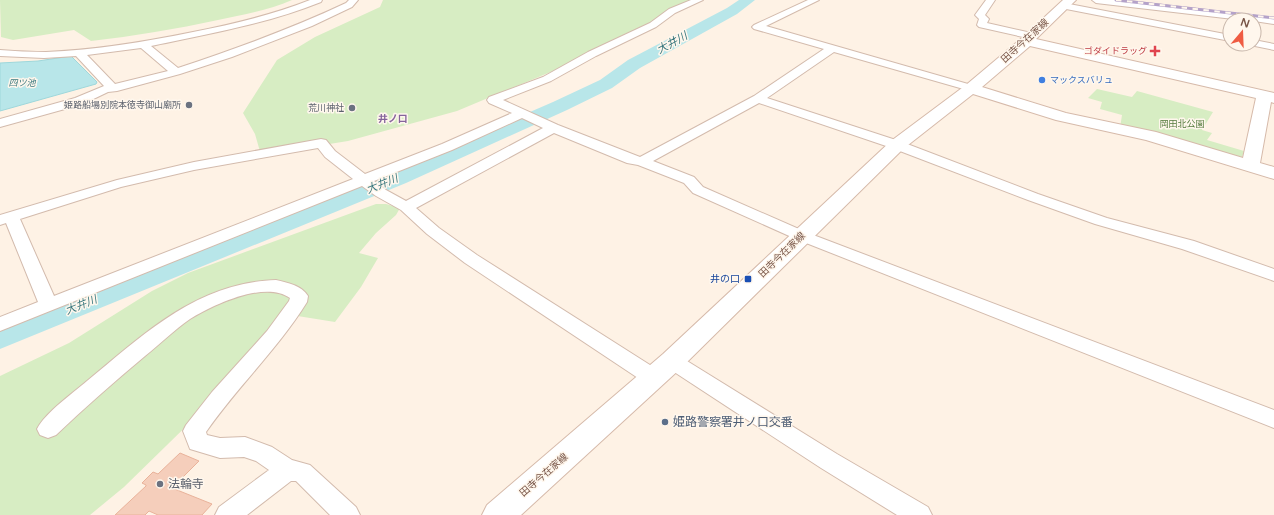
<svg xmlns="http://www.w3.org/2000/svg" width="1274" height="515" viewBox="0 0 1274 515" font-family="'Varela Round','Noto Sans JP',sans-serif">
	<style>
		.green { fill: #d7edc3 }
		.water { fill: #b8e6e9; stroke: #9ed7db }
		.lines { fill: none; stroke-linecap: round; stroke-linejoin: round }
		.river { fill: #b8e6e9; fill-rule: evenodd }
		.building { fill: #f5cebb; stroke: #e9b29a }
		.street-casing { stroke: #d3bbad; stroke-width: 2 }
		.secondary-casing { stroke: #d6baaa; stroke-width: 2 }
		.street { fill: #fff; fill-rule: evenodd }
		.secondary { fill: #fff; fill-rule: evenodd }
		.rail-casing { stroke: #b4a2c9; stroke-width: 3 }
		.rail { stroke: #fff7ed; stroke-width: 2; stroke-dasharray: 5.5; stroke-linecap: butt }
		.health-dot { fill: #e0444e; stroke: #fff7ed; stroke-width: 1.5 }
		.shop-dot { fill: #3f7fe0; stroke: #fff7ed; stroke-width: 1.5 }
		.worship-dot { fill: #6b7280; stroke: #fff7ed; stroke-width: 1.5 }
		.transit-dot { fill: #1a4fb4; stroke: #fff7ed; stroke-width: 1.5 }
		.service-dot { fill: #5c6f8a; stroke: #fff7ed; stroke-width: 1.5 }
		.labels { text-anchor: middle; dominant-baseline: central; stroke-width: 3; stroke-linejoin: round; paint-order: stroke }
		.far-health-label { font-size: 9px; fill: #be3a42; stroke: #fff7ed; text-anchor: end }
		.far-shop-label { font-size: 9px; fill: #366cbe; stroke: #fff7ed; text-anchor: start }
		.far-water-label { font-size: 9px; font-style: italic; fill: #3b797f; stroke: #fff7ed }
		.far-worship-label { font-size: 9px; fill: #5b616d; stroke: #fff7ed; text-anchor: end }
		.far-park-label { font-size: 9px; fill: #537a3c; stroke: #fff7ed }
		.street-label { font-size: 10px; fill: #795648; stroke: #fff7ed }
		.far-quarter-label { font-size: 10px; font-weight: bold; fill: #85649c; stroke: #fff7ed }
		.transit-label { font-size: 10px; fill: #164399; stroke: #fff7ed; text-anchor: end }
		.water-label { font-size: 11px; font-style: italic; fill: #3b797f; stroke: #fff7ed }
		.near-service-label { font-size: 12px; fill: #4e5e75; stroke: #fff7ed; text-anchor: start }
		.near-worship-label { font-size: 12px; fill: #5b616d; stroke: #fff7ed; text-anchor: start }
	</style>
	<rect width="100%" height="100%" fill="#fef2e5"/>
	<!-- green -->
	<path class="green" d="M0,0H292C269,10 243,15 218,20C176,29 134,36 91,41L74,30L13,40L1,37Z
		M383,0H697L639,35L457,111L348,141L261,155L255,134L243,113L277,60L315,37L380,7Z
		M1097,89L1132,97L1137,91L1213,112L1202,130L1212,133L1207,140L1244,151L1242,157L1229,158L1120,128L1122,115L1100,109L1102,102L1088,98Z
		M376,204H386L400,208L396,215L376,233L359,253L378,258L361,287L335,322L285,314L210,403L124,487L90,515H0V376L69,343L152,291L188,273Z"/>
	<!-- water -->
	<path class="water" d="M71,56L97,82L96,84L0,111V63L38,61Z"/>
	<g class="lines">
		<!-- river -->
		<path class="river" d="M739,0H755L737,14L640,68L612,88L567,110L406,183L0,349V326L390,173L553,102L600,80L628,60L727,8Z"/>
	</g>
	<!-- building -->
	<path class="building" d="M180,453L199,461L172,488L212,504L202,515H158L149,511L145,515H115L146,486V485L142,483L153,472L158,474Z"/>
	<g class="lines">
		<!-- street casing -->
		<g class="street-casing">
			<path id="street" d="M310,0H322L321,2C266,24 209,34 151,46L178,68C235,49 291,29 346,3L349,0H358L352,7L312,26L232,57L180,74L117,91L108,92L83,104L0,127V119L75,98L104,86L76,56L44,58L0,56V50C15,51 30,52 46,52C95,50 144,42 193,32C233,24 272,15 310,0ZM141,48L168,71L115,84L87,55Z
				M691,0H703L675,13L656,27L596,56L551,81L503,100L558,125L640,157L754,96L824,49L754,29L752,27L754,25L808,0H819L766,26L975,86L977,88L975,90H967L834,52L767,98L902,142L1038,194L1107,218L1194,241L1274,269V281L1182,249L1095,224L1028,200L892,148L759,103L653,161L694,177L703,187L808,233L1274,410V428L796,239L693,193L684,183L638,165L627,163L554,133L416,208L439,228L477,255L661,372L664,378L661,384L654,386L647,384L465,263L427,234L401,210L376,196L362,186L0,331V317L38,302L6,223L0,225V215L117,180L194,162L321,139L326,140L335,151L365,174L442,144L512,113L489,103L487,100L489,97L543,77L588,52L650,23L669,9ZM522,118L543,128L406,201L386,190L374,181L452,150ZM318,148L325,157L353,179L54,296L20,219L121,187L194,170Z
				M986,0H995L985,15L989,19L987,23L1036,34L1037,36L1036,38L1032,39L979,27L977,25L979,19L975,15Z
				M1092,0H1119L1274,18V24L1254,21V20H1242L1096,3Z
				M1064,3L1230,35V41L1061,8L1059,6L1061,4Z
				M1254,40L1274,44V50L1250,45V44H1254Z
				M276,280C288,283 301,285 308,296L307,302C278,349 237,387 206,432L207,435L220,438L245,437L272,447L292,460L310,465L356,507L360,515H330L296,481H291L247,515H215L219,507L269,470L256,461L244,457L220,458L190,449L183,431L186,425L212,392L267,331L289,301L290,298C265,280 213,305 190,319C174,330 160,344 145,356C114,382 84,408 56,435L48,438L40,435L37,429C46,412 72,394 87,381C144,334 198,282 276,280Z
				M672,354L679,356L837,454L928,507L932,515H897L821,468L665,366L662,361L665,356Z"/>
		</g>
		<!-- secondary casing -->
		<g class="secondary-casing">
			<path id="secondary" d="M1063,0H1076L1036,39L1274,93V103L1271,102L1260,163L1274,167V179L1146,140L1056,120L973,94L903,149L681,368L521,515H482L487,505L663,354L891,141L966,85L1022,38ZM1030,46L1256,98L1243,158L1156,132L1066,113L982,87Z"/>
		</g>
		<!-- street -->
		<use href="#street" class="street"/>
		<!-- secondary -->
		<use href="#secondary" class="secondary"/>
		<!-- rail casing -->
		<g class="rail-casing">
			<path id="rail" d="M1116,0L1274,18"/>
		</g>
		<!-- rail -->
		<use href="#rail" class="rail"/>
	</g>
	<!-- markers -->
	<path class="health-dot" d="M1153 45h4v4h4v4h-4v4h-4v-4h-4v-4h4z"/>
	<circle class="shop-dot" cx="1042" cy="80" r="4"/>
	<g class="worship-dot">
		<circle cx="189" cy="105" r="4"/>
		<circle cx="352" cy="108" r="4"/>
		<circle cx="160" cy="484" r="4"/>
	</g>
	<rect class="transit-dot" x="744" y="275" width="8" height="8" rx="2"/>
	<circle class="service-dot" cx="665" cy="422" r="4"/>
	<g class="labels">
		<!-- far-health labels -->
		<g class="far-health-label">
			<text x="1147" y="51">ゴダイドラッグ</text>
		</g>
		<!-- far-shop labels -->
		<g class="far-shop-label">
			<text x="1050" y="80">マックスバリュ</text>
		</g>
		<!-- far-water labels -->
		<g class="far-water-label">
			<text x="22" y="83">四ツ池</text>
		</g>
		<!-- far-worship labels -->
		<g class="far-worship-label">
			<text x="181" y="105">姫路船場別院本徳寺御山廟所</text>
			<text x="344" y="108">荒川神社</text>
		</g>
		<!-- far-park labels -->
		<g class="far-park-label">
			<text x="1182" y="124">岡田北公園</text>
		</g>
		<!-- street labels -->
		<g class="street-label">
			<text transform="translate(1025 41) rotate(-42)">田寺今在家線</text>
			<text transform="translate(782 255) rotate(-44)">田寺今在家線</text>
			<text transform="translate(544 475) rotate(-41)">田寺今在家線</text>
		</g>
		<!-- far-quarter labels -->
		<g class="far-quarter-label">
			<text x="393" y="119">井ノ口</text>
		</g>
		<!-- transit labels -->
		<g class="transit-label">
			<text x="740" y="279">井の口</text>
		</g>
		<!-- water labels -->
		<g class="water-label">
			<text transform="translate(672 43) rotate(-29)">大井川</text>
			<text transform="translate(382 184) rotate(-22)">大井川</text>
			<text transform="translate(81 305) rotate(-22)">大井川</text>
		</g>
		<!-- near-service labels -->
		<g class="near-service-label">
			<text x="673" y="422">姫路警察署井ノ口交番</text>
		</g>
		<!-- near-worship labels -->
		<g class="near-worship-label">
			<text x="168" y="484">法輪寺</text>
		</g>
	</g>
	<!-- north arrow -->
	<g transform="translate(1242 32) rotate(19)"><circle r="19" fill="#fff7ed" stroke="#c9b7ab"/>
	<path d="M0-3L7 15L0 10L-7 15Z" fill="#ef5c43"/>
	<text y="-6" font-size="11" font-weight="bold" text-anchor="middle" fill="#795648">N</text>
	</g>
</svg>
